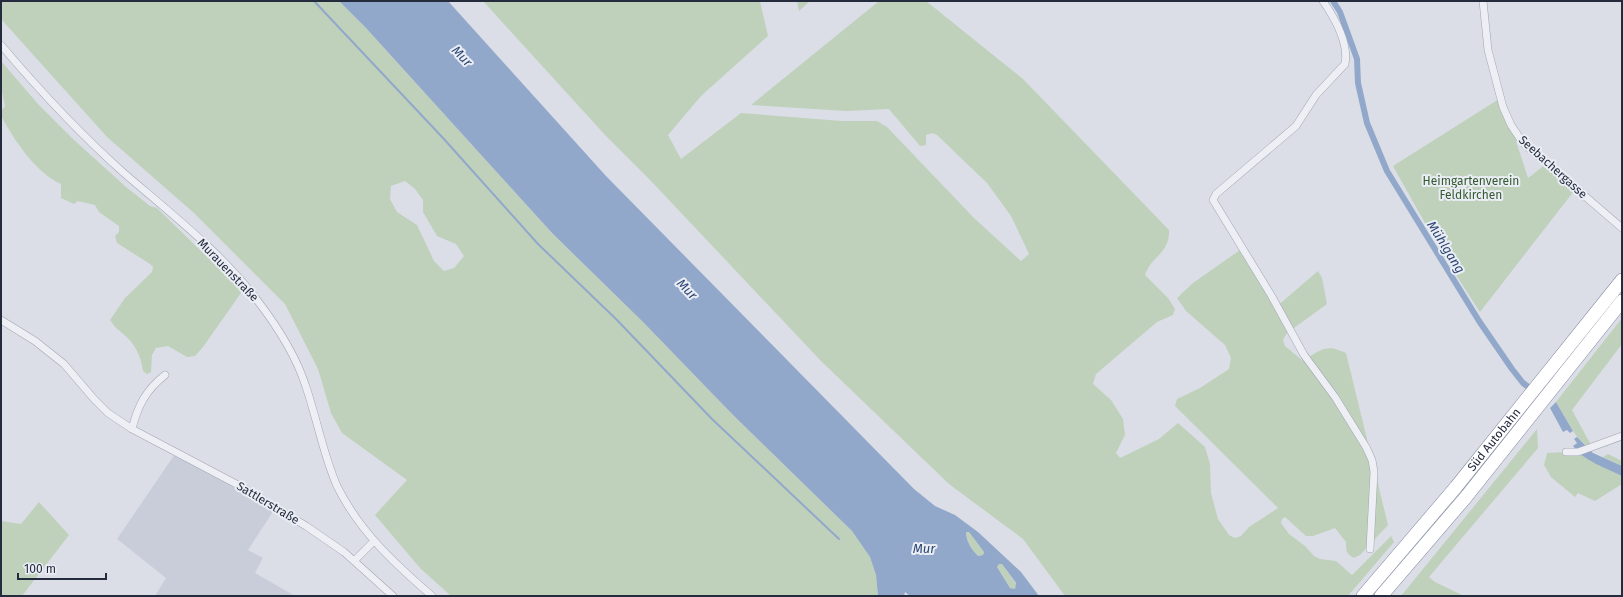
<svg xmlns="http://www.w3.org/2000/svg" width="1623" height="597" viewBox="0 0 1623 597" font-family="'Fira Sans',sans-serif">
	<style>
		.built { fill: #c9cdd9 }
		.green { fill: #bfd1bb; fill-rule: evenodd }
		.water { fill: #92a8ca; fill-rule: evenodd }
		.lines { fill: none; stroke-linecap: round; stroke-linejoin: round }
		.stream { stroke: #92a8ca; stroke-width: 2 }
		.canal { stroke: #92a8ca; stroke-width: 6 }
		.street-casing { stroke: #a0a5b1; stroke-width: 8 }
		.highway-casing { stroke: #818a9e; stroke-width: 14 }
		.street { stroke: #edeff5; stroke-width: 7 }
		.highway { stroke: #fff; stroke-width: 13 }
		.labels { text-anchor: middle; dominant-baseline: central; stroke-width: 4; stroke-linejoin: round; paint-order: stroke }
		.street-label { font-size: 12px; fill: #242b3d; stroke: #eaedf4 }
		.park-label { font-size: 12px; fill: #345a30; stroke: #eaedf4 }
		.water-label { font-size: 13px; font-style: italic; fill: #2c4574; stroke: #eaedf4 }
	</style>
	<rect width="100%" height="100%" fill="#dbdee7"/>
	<!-- built -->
	<path class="built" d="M175,454L274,510L248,550L263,558L255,573L295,596H155L166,578L117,539Z"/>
	<!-- green -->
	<path class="green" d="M1,1H339L366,28L553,234L643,322L733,415L852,531L870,557L876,575L878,596H451L420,568L375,515L407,480L342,433L331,413L318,369L285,304L194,213L107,137L1,19ZM405,181L415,189L423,200V212L437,236L456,244L464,256L454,268L444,271L434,261L417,225L397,212L390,199L391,186Z
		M483,1H760L768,36L701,96L668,135L681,159L741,113L842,121H877L887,127L974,218L1021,261L1029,254L1011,216L987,183L937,135L932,133L926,135V145L920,146L889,109L846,111L751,105L879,1H926L1023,79L1169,230C1170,254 1151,256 1145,275L1168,298L1175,309L1173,315L1157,322L1096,374L1093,384L1111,400L1123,419L1125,435L1116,453L1120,458L1159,439L1178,423L1205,447L1210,464L1211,493L1218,519L1229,535L1235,538L1241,536L1249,527L1278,508L1175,406L1177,399L1200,388L1229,369L1231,358L1225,345L1186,311L1177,298L1193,283L1240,250L1276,307L1318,271L1322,278L1327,304L1287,333L1283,340L1285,346L1303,361C1320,350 1326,343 1346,353L1388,525L1360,555L1354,558C1346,554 1346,551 1346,542L1335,528L1313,536H1306L1285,517L1282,519L1281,523L1289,534L1305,546L1314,556L1320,559L1336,561L1352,575L1391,536L1394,542L1348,596H1065L1023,539L949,484L821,361L651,181L606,136Z
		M797,1H810L799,11Z
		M1,61L38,104L73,139L126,187L150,206L157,208L239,288L241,293L203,347L195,356L187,357L168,346L156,348L152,355L151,372L147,374L143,371C141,355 134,342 121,332C116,328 114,326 110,320L125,298L152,272L153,267L150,264L117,243L115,236L119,232V226L99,212L95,205L78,201L74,204L61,198V184C35,172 15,141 1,116V111L5,106L1,87Z
		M1499,99L1518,139L1516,141L1528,178L1546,164L1574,191L1480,312L1443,255L1393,166Z
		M1622,318V344L1572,410L1591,445L1588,447L1577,437L1556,402Z
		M1537,429L1538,448L1429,577L1435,582L1464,596H1401Z
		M1566,452L1580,453L1622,476V484L1595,501L1578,493L1575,497L1551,477L1544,465L1547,453Z
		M1608,454L1622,461V466L1603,457Z
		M39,502L69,535L22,596H1V521L21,524Z
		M966,532H969L984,552L983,555L978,556C972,550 966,540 966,532Z
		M999,564H1002L1016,584L1015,589L1010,588L997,567Z"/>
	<!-- water -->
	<path class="water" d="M339,1H448L606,176L914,489L935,506L955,515L978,532L1021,572L1039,596H910L905,592L904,596H878L876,575L870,557L852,531L733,415L643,322L553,234L366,28ZM966,532H969L984,552L983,555L978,556C972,550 966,541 966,532ZM999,564H1002L1016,583L1015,589L1010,588L997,567Z
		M1556,402L1573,431L1570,433L1567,430L1563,432L1550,408Z
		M1577,437L1593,453L1622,466V476C1606,468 1584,461 1573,446L1577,443L1574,439Z"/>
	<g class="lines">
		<!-- stream -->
		<path class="stream" d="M314,1L443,138L538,244L616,319L712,419L839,539"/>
		<!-- canal -->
		<path class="canal" d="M1333,1L1340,12L1357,59L1358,83L1367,123L1387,171L1479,321L1512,369L1523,383L1535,392"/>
		<!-- street casing -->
		<g class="street-casing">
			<path id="street" d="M1323,1C1334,17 1349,43 1345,64L1316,95L1296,126L1216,194L1213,200L1271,295L1304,355L1335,397L1366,447L1372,460L1374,472L1370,549
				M1483,1L1488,50L1503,107L1511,125L1523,143L1622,228
				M1,45C40,91 80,134 125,174C168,211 223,254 257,300C277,326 296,355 306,387C317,419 323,454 337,486C359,531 395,564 432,596
				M1,320L35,341L64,364L94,399L108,413L132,429L240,486L306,526L344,552L393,596
				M132,429C138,405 146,390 165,375
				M1566,452H1578L1622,436
				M354,561L374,541"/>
		</g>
		<!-- highway casing -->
		<g class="highway-casing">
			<g id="highway">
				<path id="s1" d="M1363,596L1456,487L1622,280"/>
				<path d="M1381,596L1466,497L1622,301"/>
			</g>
		</g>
		<!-- street -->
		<use href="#street" class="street"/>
		<!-- highway -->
		<use href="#highway" class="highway"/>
	</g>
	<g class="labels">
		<!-- street labels -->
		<g class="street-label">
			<text transform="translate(1553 167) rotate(42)">Seebachergasse</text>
			<text transform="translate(228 270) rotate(46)">Murauenstraße</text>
			<text stroke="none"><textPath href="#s1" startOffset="204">Süd Autobahn</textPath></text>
			<text transform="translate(268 503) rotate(31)">Sattlerstraße</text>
		</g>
		<!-- park labels -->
		<g class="park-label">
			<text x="1471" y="181">Heimgartenverein<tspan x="1471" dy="14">Feldkirchen</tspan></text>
		</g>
		<!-- water labels -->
		<g class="water-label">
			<text transform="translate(462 56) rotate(46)">Mur</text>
			<text transform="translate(1446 247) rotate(58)">Mühlgang</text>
			<text transform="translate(687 289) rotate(46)">Mur</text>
			<text x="924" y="548">Mur</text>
		</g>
	</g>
	<!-- border -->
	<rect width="1623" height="597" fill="none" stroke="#242b3d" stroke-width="4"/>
	<!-- scale -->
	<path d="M18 573v6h88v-6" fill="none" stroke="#242b3d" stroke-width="2"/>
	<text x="24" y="573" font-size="12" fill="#242b3d" stroke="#eaedf4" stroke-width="3" paint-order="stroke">100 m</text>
</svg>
